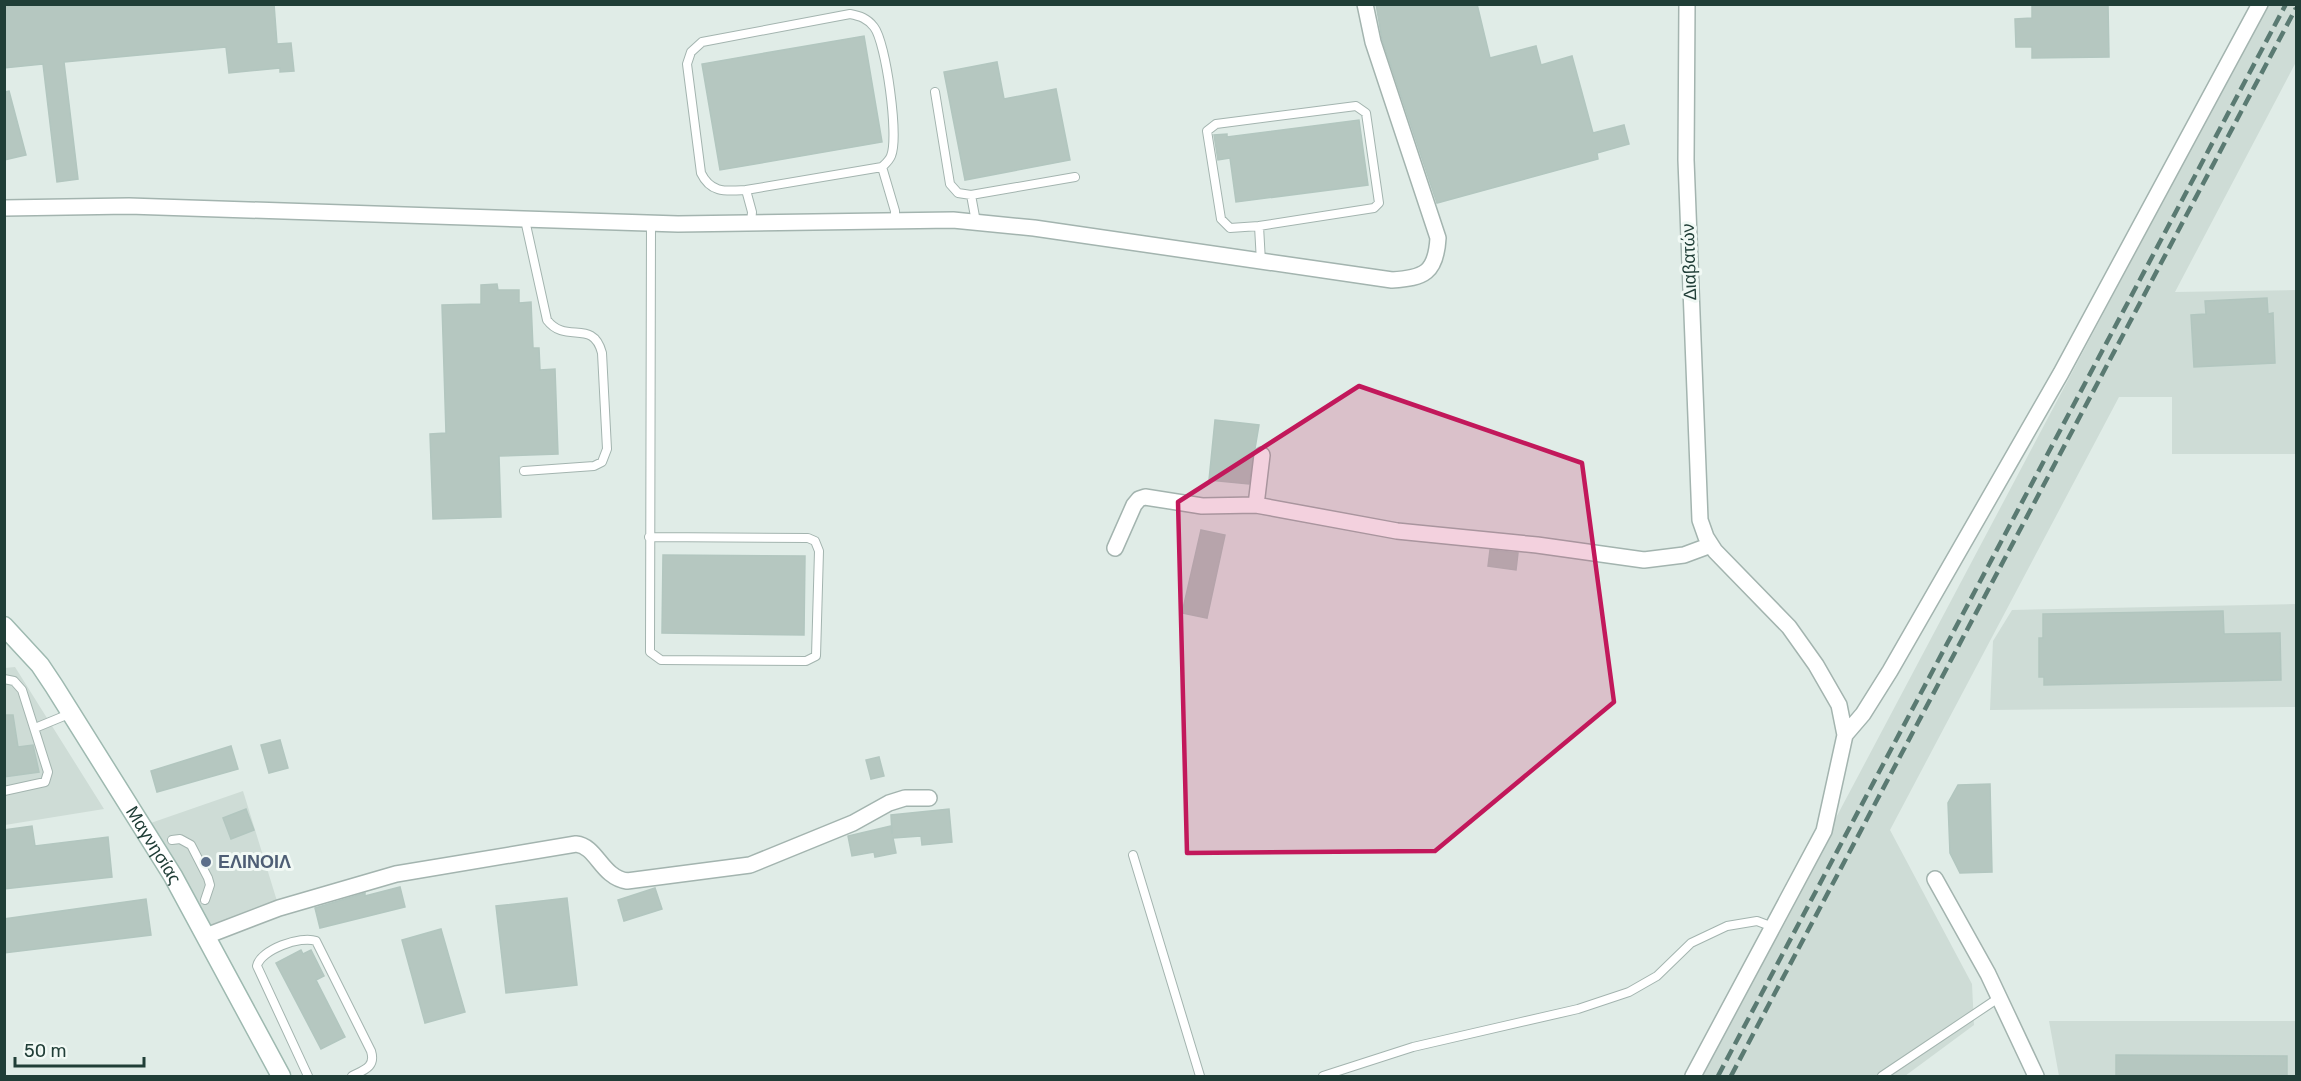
<svg xmlns="http://www.w3.org/2000/svg" width="2301" height="1081" viewBox="0 0 2301 1081" font-family="Rubik,sans-serif">
	<style>
		.built { fill: #cedcd6 }
		.building { fill: #b5c7c0; stroke: #b2c6bf; stroke-width: 1.5 }
		.lines { fill: none; stroke-linecap: round; stroke-linejoin: round }
		.lane-casing { stroke: #a3b4af; stroke-width: 10 }
		.street-casing { stroke: #a3b4af; stroke-width: 18 }
		.secondary-casing { stroke: #9eb9b0; stroke-width: 21 }
		.lane { stroke: #fff; stroke-width: 8 }
		.street { stroke: #fff; stroke-width: 15 }
		.secondary { stroke: #fff; stroke-width: 18 }
		.rail { stroke: #5a7a72; stroke-width: 4.5; stroke-dasharray: 12 6; stroke-linecap: butt }
		.marked { fill: #c2185b; fill-opacity: 0.2; stroke: #c2185b; stroke-width: 4.5; stroke-linejoin: round }
		.service-dot { fill: #5c6f8a; stroke: #f1f9f5; stroke-width: 2 }
		.labels { text-anchor: middle; dominant-baseline: central; stroke-width: 6; stroke-linejoin: round; paint-order: stroke }
		.street-label { font-size: 18px; fill: #203e37; stroke: #f1f9f5 }
		.service-label { font-size: 18px; font-weight: bold; fill: #4e5e75; stroke: #f1f9f5; text-anchor: start }
	</style>
	<rect width="100%" height="100%" fill="#e0ece7"/>
	<!-- built -->
	<path class="built" d="M2267,5H2296V62L2175,292L2296,290V454H2172V397H2119L1890,830L1972,984L1974,1025L1905,1076H1699Z
		M2296,604V707L1990,710L1993,641L2012,610Z
		M15,667L104,809L5,825V668Z
		M243,791L277,901L206,928L145,825Z
		M2049,1021H2296V1076H2059Z"/>
	<!-- building -->
	<path class="building" d="M4,4H274L277,44L291,43L294,71L280,72V68L229,73L226,47L64,62L78,179L57,182L43,64L4,68Z
		M1376,4H1477L1490,58L1536,46L1541,65L1572,56L1593,133L1624,125L1629,144L1597,153L1598,159L1437,203L1382,39Z
		M2108,4L2109,57L2032,58V47H2016L2015,19L2032,18V6Z
		M864,36L882,142L720,170L702,64Z
		M997,62L1004,99L1056,89L1070,160L965,180L944,72Z
		M9,91L26,155L4,160V92Z
		M1359,120L1368,185L1236,202L1230,158L1218,160L1214,135L1227,134V137Z
		M497,284L498,290H519V303L531,302L533,348H539L540,370L555,369L558,454L499,456L501,517L433,519L430,434L446,433L442,305L481,304V285Z
		M2267,298L2268,314L2273,313L2275,363L2194,367L2191,315L2206,314L2205,301Z
		M1215,420L1259,425L1249,484L1209,480Z
		M1201,530L1225,535L1207,618L1182,613Z
		M1490,550L1518,553L1516,570L1488,566Z
		M663,555L805,556L804,635L662,633Z
		M2223,611L2224,634L2280,633L2281,680L2044,685V677H2039V638H2043V614Z
		M4,715H13L18,747L33,745L39,772L4,777Z
		M280,740L288,768L269,773L261,745Z
		M231,746L238,769L157,792L151,771Z
		M879,757L884,776L871,779L866,760Z
		M1990,784L1992,872L1960,873L1950,853L1948,803L1958,785Z
		M246,809L254,830L231,839L223,818Z
		M949,809L952,842L922,845L921,836L893,838L896,853L875,857L874,852L852,856L848,836L891,826L892,834L891,815Z
		M32,826L35,846L108,837L112,877L4,889V830Z
		M400,887L405,907L320,928L315,908L365,893V896Z
		M655,888L662,909L624,921L618,900Z
		M567,898L577,985L506,993L496,906Z
		M146,899L151,935L4,953V919Z
		M441,929L465,1012L425,1023L402,940Z
		M301,950L303,954L311,950L324,976L316,980L345,1037L321,1049L276,963Z
		M2116,1055L2287,1056V1077H2116Z"/>
	<g class="lines">
		<!-- lane casing -->
		<g class="lane-casing">
			<path id="lane" d="M935,92L950,184L958,193L971,195L976,222
				M882,167L895,211V221
				M746,190L882,167C885,164 889,161 891,156C899,137 886,42 874,27C867,18 860,16 850,14L702,42L691,52L687,64L701,173C711,194 727,191 746,190L752,212L751,223
				M971,195L1075,177
				M1259,226L1374,208L1379,203L1366,113L1356,106L1216,124L1207,131L1221,219L1230,228L1259,226L1261,262
				M524,471L594,466L602,462L607,449L602,353C593,318 566,345 547,320L525,220
				M649,537L808,538L815,541L819,551L816,656L806,661L661,660L650,652L651,223
				M4,679L14,681L22,690L48,772L45,782L4,791
				M35,728L69,714
				M172,840L180,839L191,845L208,878L210,885L205,900
				M1133,855L1200,1076
				M308,1076L257,966C260,950 301,935 316,941L371,1051C376,1067 364,1070 352,1076
				M1323,1076L1413,1047L1578,1009L1629,992L1657,976L1691,943L1727,926L1757,921L1773,927
				M1882,1076L2000,997"/>
		</g>
		<!-- street casing -->
		<g class="street-casing">
			<path id="street" d="M1687,4L1686,160L1700,520L1706,537L1715,551L1789,627L1816,665L1839,705L1845,735L1824,831L1693,1076
				M4,208L129,206L678,224L953,220L1034,228L1392,280C1424,278 1436,273 1438,238L1373,42L1365,4
				M1256,505L1262,455
				M1115,548L1134,505L1139,499L1145,497L1202,506L1256,505L1397,531L1537,545L1644,560L1684,555L1711,545
				M1845,735L1863,714L1890,671L2061,373L2260,4
				M1935,879L1988,974L2036,1076
				M206,936L279,908L396,874L576,844C597,846 601,877 627,881L750,865L853,823L889,803L905,798H929"/>
		</g>
		<!-- secondary casing -->
		<g class="secondary-casing">
			<g id="secondary">
				<path id="s1" d="M4,626L40,665L54,686L173,876L281,1076"/>
			</g>
		</g>
		<!-- lane -->
		<use href="#lane" class="lane"/>
		<!-- street -->
		<use href="#street" class="street"/>
		<!-- secondary -->
		<use href="#secondary" class="secondary"/>
		<!-- rail -->
		<path class="rail" d="M1718,1076L2286,4
			M1731,1076L2296,8"/>
	</g>
	<!-- marked area -->
	<path class="marked" d="M1359,386L1582,463L1614,702L1435,851L1187,853L1178,502Z"/>
	<!-- markers -->
	<circle class="service-dot" cx="206" cy="862" r="6"/>
	<g class="labels">
		<!-- street labels -->
		<g class="street-label">
			<text transform="translate(1689 262) rotate(-92)">Διαβατών</text>
			<text stroke="none"><textPath href="#s1" startOffset="266">Μαγνησίας</textPath></text>
		</g>
		<!-- service labels -->
		<g class="service-label">
			<text x="218" y="862">ΕΛΙΝΟΙΛ</text>
		</g>
	</g>
	<!-- border -->
	<rect width="2301" height="1081" fill="none" stroke="#203e37" stroke-width="12"/>
	<!-- scale -->
	<path d="M15 1057v9h129v-9" fill="none" stroke="#203e37" stroke-width="3"/>
	<text x="24" y="1057" font-size="18" fill="#203e37" stroke="#f1f9f5" stroke-width="4.5" paint-order="stroke">50 m</text>
</svg>
